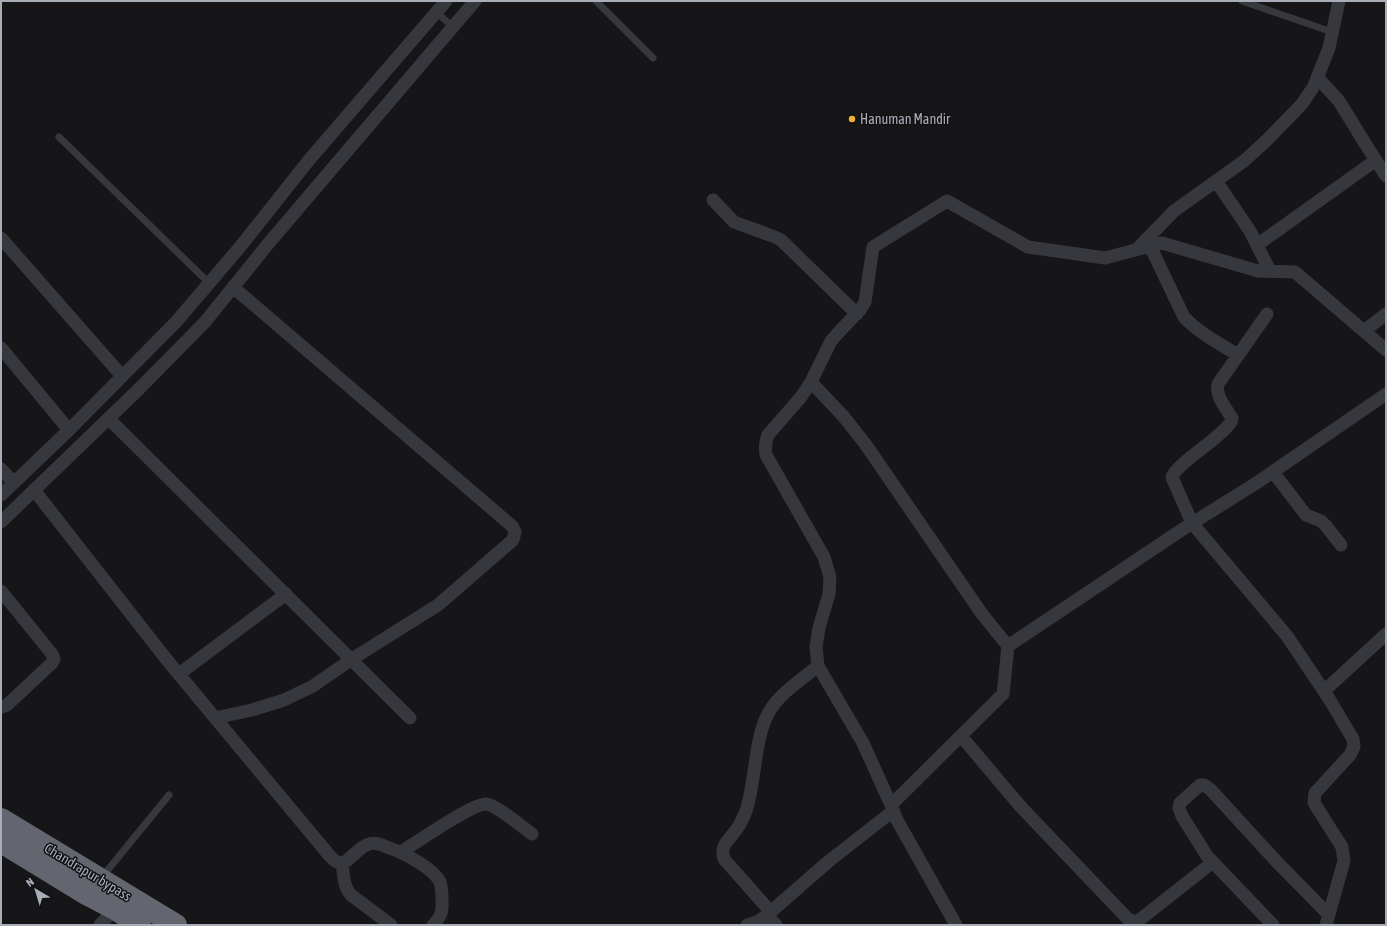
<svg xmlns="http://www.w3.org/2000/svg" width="1387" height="926" viewBox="0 0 1387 926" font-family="'Asap Condensed',sans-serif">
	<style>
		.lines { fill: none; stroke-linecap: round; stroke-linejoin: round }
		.lane { stroke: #37383d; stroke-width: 7 }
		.street { stroke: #37383d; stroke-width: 13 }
		.highway { stroke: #63666e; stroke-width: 22 }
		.poi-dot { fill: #f2b134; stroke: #111113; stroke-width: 1.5 }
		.labels { text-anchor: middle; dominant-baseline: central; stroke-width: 3; stroke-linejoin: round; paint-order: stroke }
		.poi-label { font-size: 14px; fill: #a8adb8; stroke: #111113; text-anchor: start }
		.street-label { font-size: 14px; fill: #a8adb8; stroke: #111113 }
	</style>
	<rect width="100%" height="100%" fill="#161618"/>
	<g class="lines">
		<!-- lane -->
		<path class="lane" d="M596,1L653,58
			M1242,1L1332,32
			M436,12L453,27
			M59,137L209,283
			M102,877L169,795"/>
		<!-- street -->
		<path class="street" d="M1317,77L1339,101L1366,145L1386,176
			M1216,181L1250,231L1270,271
			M713,200L734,222L775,237L781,240L857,314
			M1,238L122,376
			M1257,245L1376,160
			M1150,246L1184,317C1199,333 1220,344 1238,355
			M1137,249L1174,211L1244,161L1267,140L1302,104L1314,86L1329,48L1339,1
			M1267,314L1218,384C1215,396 1226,408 1232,418L1231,422C1221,438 1176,464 1172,477L1174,482L1192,523L1287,636L1328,697L1353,739L1354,747L1350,755L1315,793L1314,802L1316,806L1342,847L1344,861L1326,925
			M1364,331L1386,314
			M1,348L69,430
			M811,382L844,417L866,445L982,614L1008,646
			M109,419L410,718
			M1,469L14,483
			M1273,472L1306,515L1321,521L1326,526L1341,545
			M34,490L167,660L329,855L335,861L342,864C351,859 359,847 369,844C377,841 385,847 392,849C406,854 434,869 440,882C442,888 442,894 442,900C443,911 441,917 433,925
			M1,495L69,430L176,322L240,247L309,160L446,1
			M1,522L139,389L205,322L268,244L475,1
			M1,591L52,654L54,659L52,663L7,705L1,707
			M179,674L286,594
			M1324,691L1386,634
			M215,718L252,710L284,700L313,686L352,659L438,605L513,540L515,532L512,526L233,287
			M961,736L1021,807L1128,919L1133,921H1138L1213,862
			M891,805L863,743L818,666L816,647L819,628L829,594L830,577L824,557L766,455C765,448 765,442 768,435L801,397L811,382L831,341L838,333L860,310L865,302L873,247L947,201L1028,247L1105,258L1162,243L1258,271L1295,272L1386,350
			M401,852C416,843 471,804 486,804C497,805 522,827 532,834
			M342,864C344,875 343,886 351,895L391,925
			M770,911L724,859C719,844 731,839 738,827C741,823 744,816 746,811C756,781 754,738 769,712C780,693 801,680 818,666
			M767,915L776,925
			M100,925L115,909
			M747,925L757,922L767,915L829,861L893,811
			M956,925L897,820L891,805L1003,694L1008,646L1186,527L1258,482L1386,394
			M1273,925L1207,856L1182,816L1179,808L1180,803L1200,785H1204L1210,789L1277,862L1329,915"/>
		<!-- highway -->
		<path class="highway" d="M1,819L176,925
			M1,842L88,895L115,909L140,925"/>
	</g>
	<!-- markers -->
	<circle class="poi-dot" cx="852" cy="119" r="4"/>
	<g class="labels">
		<!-- poi labels -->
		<g class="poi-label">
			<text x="860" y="119">Hanuman Mandir</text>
		</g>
		<!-- street labels -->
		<g class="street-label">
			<text transform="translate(88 872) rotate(31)">Chandrapur bypass</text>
		</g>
	</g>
	<!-- border -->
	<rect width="1387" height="926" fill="none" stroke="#a8adb8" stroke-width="4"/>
	<!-- north arrow -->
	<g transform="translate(36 890) rotate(322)" stroke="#111113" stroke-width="3" paint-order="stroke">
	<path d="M0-3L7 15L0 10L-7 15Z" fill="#a8adb8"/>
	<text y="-6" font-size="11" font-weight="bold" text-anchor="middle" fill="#a8adb8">N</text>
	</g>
</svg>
